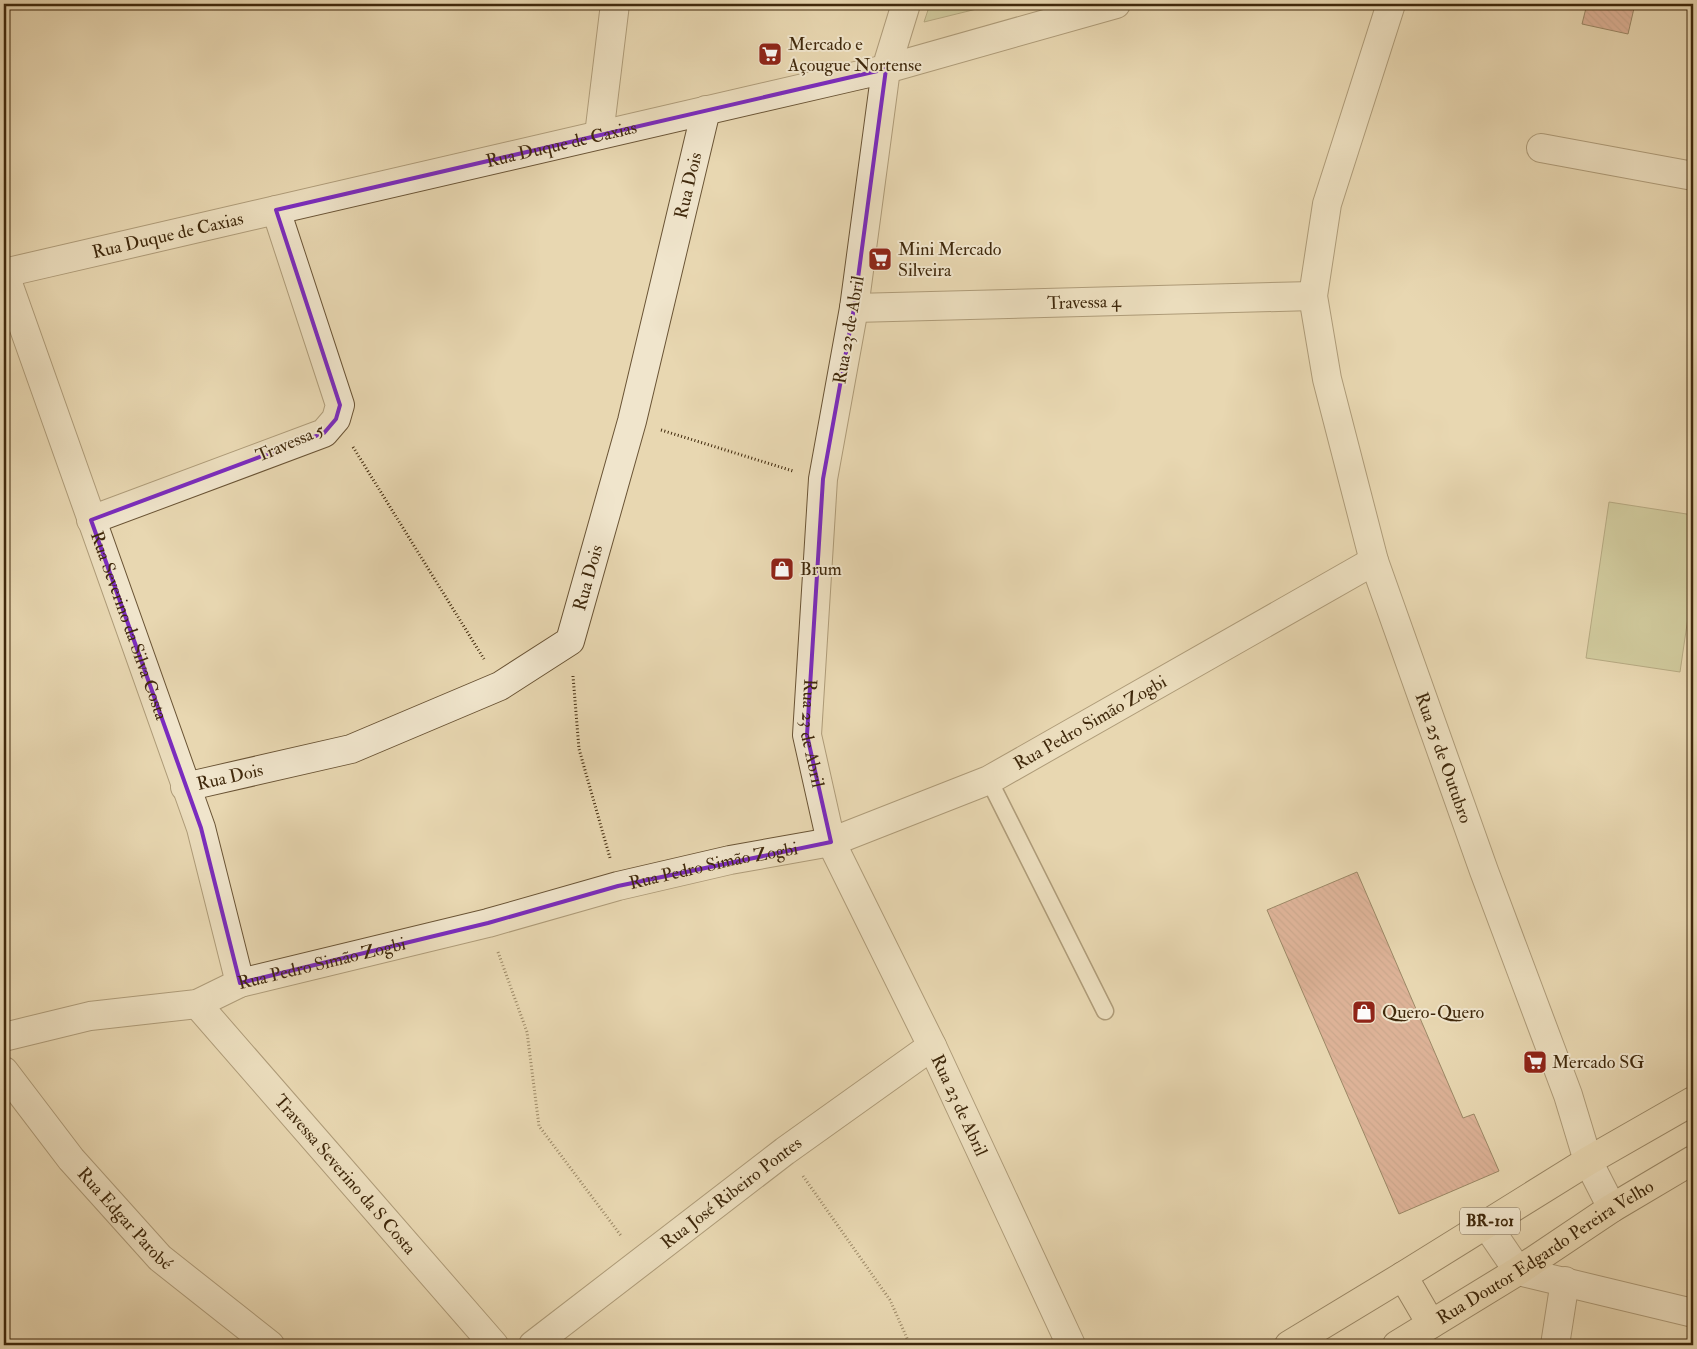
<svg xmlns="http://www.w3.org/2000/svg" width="1697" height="1349" viewBox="0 0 1697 1349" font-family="'IM FELL Double Pica',serif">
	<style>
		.grass { fill: url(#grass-tufts); stroke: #7c744b }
		.pitch { fill: #b8be8a; stroke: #7c744b }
		.building { fill: url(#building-back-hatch); stroke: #40290c }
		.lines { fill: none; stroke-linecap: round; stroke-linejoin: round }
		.lane-casing { stroke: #6a5435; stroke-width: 19 }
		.street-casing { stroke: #6a5435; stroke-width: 30 }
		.primary-casing { stroke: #40290c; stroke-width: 30 }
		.path { stroke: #40290c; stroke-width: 3; stroke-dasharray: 1 2.5; stroke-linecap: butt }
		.lane { stroke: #f0e5cc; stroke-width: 16 }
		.street { stroke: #f0e5cc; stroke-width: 28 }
		.primary { stroke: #e8d7b1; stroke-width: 28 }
		.marked { fill: none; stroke: #7b2cbf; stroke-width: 4; stroke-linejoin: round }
		.labels { text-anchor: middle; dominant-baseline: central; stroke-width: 4; stroke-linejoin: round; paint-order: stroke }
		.shield { fill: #f0e5cc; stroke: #756146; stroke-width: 1 }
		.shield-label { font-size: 16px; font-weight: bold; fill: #40290c }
		.poi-label { font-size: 18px; fill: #40290c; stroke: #f0e5cc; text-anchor: start }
		.street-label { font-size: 18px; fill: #40290c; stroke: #f0e5cc }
	</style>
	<defs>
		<pattern id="grass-tufts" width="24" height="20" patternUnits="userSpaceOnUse" patternTransform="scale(1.25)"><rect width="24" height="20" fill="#b8be8a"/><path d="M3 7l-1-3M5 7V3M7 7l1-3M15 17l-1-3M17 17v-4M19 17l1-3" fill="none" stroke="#9fa376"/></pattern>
		<pattern id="building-back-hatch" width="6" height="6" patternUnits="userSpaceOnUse" patternTransform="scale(1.25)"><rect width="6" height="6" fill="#d08678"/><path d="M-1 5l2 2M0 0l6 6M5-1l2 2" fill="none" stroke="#aa6e61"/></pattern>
	</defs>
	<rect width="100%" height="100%" fill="#e8d7b1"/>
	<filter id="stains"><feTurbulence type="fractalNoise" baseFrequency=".004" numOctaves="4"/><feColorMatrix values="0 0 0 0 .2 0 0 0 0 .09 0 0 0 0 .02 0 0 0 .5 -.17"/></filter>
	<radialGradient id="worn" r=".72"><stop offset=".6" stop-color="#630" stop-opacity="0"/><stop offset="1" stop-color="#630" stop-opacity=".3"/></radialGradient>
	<!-- grass -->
	<path class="grass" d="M930,4H997L924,22Z"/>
	<!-- pitch -->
	<path class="pitch" d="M1609,502L1693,515V583L1680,672L1586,658Z"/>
	<!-- building -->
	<path class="building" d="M1587,4H1635L1628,34L1582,24Z
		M1357,872L1463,1118L1474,1114L1499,1171L1399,1214L1267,910Z"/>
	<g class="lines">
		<!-- lane casing -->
		<g class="lane-casing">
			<path id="lane" d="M989,780L1105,1011"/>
		</g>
		<!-- street casing -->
		<g class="street-casing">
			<g id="street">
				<path id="s1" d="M906,4L886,69L854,308L823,479L807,735L831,842L932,1046L1071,1345"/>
				<path id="s2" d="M1391,4L1327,204L1313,296L1327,379L1374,561L1484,871L1568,1095L1588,1161L1612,1208"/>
				<path d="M599,135L615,4"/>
				<path d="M1541,148L1693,176"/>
				<path id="s3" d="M4,272L201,828L240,983"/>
				<path id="s4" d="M4,273L886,69L1116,4"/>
				<path id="s5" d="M854,308L1313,296"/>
				<path d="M91,520L324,433L336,419L340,405L276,210"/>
				<path id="s6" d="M185,787L351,749L500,686L570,641L632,421L706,110"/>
				<path id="s7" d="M197,1004L494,1345"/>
				<path id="s8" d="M4,1037L90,1016L197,1004L240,983L488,923L618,886L730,860L831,842L989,780L1374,561"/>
				<path id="s9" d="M4,1071L71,1159L160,1258L270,1345"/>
				<path d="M1486,1224L1518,1271L1693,1313"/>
				<path id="s10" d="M533,1345L785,1151L932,1046"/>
				<path d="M1555,1345L1565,1281"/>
			</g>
		</g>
		<!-- primary casing -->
		<g class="primary-casing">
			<g id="primary">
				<path d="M1403,1276L1431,1324"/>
				<path d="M1289,1345L1403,1276L1588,1161L1693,1101"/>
				<path id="s11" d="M1397,1345L1518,1271L1612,1208L1693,1160"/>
			</g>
		</g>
		<!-- path -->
		<path class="path" d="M661,430L793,471
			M353,447L484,659
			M573,676L579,749L610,858
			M498,952L527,1032L539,1126L622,1237
			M803,1176L890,1300L910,1345"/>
		<!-- lane -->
		<use href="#lane" class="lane"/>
		<!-- street -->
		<use href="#street" class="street"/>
		<!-- primary -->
		<use href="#primary" class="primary"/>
	</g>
	<!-- marked area -->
	<path d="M0 0H1697V1349H0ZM886,69L854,308L823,479L807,735L831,842L618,886L488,923L240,983L201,828L91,520L324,433L336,419L340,405L276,210Z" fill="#e8d7b1" fill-opacity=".55" fill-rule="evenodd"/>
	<path class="marked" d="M886,69L854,308L823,479L807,735L831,842L618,886L488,923L240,983L201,828L91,520L324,433L336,419L340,405L276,210Z"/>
	<!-- icons -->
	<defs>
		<g id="supermarket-square" transform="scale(1.25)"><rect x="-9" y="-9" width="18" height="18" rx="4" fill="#8f2418" stroke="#f0e5cc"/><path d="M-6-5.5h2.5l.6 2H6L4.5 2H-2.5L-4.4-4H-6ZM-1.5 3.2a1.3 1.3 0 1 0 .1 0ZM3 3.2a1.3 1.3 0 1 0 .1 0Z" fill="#fff"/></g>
		<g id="shop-square" transform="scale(1.25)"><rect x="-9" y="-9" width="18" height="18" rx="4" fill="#8f2418" stroke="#f0e5cc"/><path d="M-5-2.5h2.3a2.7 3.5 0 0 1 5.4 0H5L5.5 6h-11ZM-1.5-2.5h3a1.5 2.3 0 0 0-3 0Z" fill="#fff"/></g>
	</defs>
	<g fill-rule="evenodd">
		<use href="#supermarket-square" x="770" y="54"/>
		<use href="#supermarket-square" x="880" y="259"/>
		<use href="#shop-square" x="782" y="569"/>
		<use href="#shop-square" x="1364" y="1012"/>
		<use href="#supermarket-square" x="1535" y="1062"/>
	</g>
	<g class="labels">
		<!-- shield labels -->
		<rect class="shield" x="1460" y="1207.5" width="60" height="27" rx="4"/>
		<g class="shield-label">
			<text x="1490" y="1221">BR-101</text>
		</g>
		<!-- poi labels -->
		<g class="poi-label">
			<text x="788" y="44">Mercado e<tspan x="788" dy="21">Açougue Nortense</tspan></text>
			<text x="898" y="249">Mini Mercado<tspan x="898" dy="21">Silveira</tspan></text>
			<text x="800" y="569">Brum</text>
			<text x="1382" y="1012">Quero-Quero</text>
			<text x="1552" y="1062">Mercado SG</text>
		</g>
		<!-- street labels -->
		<g class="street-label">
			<text stroke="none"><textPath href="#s4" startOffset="572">Rua Duque de Caxias</textPath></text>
			<text stroke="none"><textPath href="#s6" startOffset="886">Rua Dois</textPath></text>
			<text stroke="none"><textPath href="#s4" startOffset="168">Rua Duque de Caxias</textPath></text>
			<text stroke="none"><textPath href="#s5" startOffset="230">Travessa 4</textPath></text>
			<text transform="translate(849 330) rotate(-80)">Rua 23 de Abril</text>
			<text transform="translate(290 443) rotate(-23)">Travessa 5</text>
			<text stroke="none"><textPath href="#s6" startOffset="481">Rua Dois</textPath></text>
			<text stroke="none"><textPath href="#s3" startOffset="375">Rua Severino da Silva Costa</textPath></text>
			<text stroke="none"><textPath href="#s8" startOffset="1138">Rua Pedro Simão Zogbi</textPath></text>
			<text stroke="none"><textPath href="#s1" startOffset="738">Rua 23 de Abril</textPath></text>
			<text stroke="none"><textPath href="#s2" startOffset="784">Rua 25 de Outubro</textPath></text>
			<text stroke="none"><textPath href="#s6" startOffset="46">Rua Dois</textPath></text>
			<text stroke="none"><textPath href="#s8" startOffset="732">Rua Pedro Simão Zogbi</textPath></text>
			<text stroke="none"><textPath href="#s8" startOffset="328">Rua Pedro Simão Zogbi</textPath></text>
			<text stroke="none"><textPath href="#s1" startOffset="1142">Rua 23 de Abril</textPath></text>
			<text stroke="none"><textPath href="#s7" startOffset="226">Travessa Severino da S Costa</textPath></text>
			<text stroke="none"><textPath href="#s10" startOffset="250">Rua José Ribeiro Pontes</textPath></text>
			<text stroke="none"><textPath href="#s9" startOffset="191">Rua Edgar Parobé</textPath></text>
			<text stroke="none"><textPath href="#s11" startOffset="175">Rua Doutor Edgardo Pereira Velho</textPath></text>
		</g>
	</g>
	<!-- margin -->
	<rect width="1697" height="1349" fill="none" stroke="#e8d7b1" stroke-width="20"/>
	<rect x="5" y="5" width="1687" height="1339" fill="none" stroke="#40290c" stroke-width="2.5"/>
	<rect x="10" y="10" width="1677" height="1329" fill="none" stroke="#40290c"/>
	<rect width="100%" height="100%" filter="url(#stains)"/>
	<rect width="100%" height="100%" fill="url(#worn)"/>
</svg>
